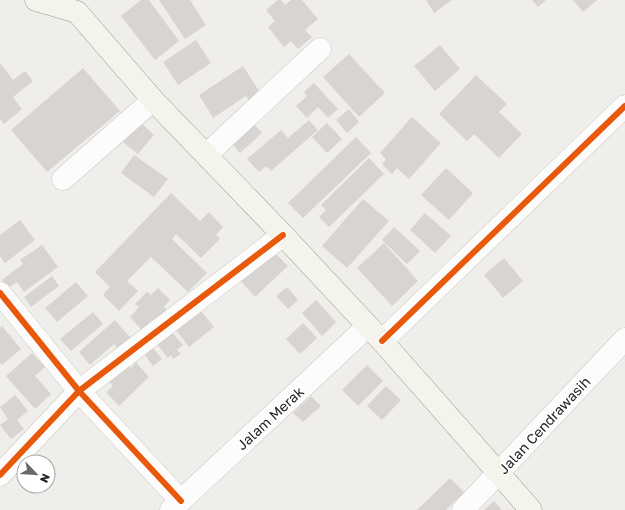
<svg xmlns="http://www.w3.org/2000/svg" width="625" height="510" viewBox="0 0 625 510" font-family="'Golos Text',sans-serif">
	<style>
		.building { fill: #d7d4d2 }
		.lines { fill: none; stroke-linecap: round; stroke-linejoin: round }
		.street-casing { stroke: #c9c8c7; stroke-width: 23 }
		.secondary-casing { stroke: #999a82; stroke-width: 23 }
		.street { stroke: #fdfcfc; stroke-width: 22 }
		.secondary { stroke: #f4f4ed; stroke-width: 22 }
		.cycleway-casing { stroke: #fff; stroke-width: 8 }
		.cycleway { stroke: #e8590c; stroke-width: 6 }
		.labels { text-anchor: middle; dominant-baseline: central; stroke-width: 3; stroke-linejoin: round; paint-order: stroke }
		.street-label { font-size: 14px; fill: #222; stroke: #fff }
	</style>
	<rect width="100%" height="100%" fill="#f0eeeb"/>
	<!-- building -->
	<path class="building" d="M141,0H149L179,41L155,60L121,16Z
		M159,0H190L206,25L185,39Z
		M278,0H281L285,5L291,0H302L318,19L305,30L312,37L298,49L291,41L284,47L268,27L275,21L266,10Z
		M426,0H452L434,13Z
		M532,0H546L538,7Z
		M573,0H597L583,12Z
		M196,40L211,63L178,85L163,62Z
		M440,45L460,69L435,91L414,66Z
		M349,54L385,93L359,117L323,77Z
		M0,63L13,80L25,71L33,81L13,97L22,109L4,124L0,119Z
		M243,66L261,94L250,102L246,96L213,118L199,95Z
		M83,68L120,111L47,172L11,130Z
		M476,75L507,104L499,112L522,134L499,158L474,134L467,141L439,114Z
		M314,83L338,109L328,118L318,107L307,118L296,106L307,96L304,92Z
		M349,109L359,122L347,133L336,120Z
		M412,117L441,143L409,179L397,168L392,174L382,164L386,159L380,153Z
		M250,120L262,133L240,153L229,140Z
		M309,120L318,130L271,171L266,166L259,172L247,159L281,130L288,138Z
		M140,122L154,135L138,154L123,142Z
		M327,123L342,139L327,153L312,137Z
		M356,137L371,153L303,218L288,203Z
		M134,155L168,179L154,197L121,173Z
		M369,158L384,174L329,227L319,217L326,210L321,205Z
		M446,168L473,193L449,220L421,195Z
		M171,193L200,221L209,212L223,227L216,235L220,239L201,258L176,234L172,239L207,273L188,292L151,257L127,281L138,291L119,311L103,295L110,287L95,272Z
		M363,199L389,221L347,268L322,246Z
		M425,213L451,236L435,253L410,230Z
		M20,220L35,240L5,263L0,256V235Z
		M394,227L420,251L407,264L382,240Z
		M384,243L418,281L392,306L357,268Z
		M42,245L58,267L24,292L17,282L8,288L2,280L23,264L20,260Z
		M275,253L288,266L255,297L238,278Z
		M504,258L523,281L503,298L484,275Z
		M52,276L59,286L31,307L24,297Z
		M76,282L88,296L57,322L45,308Z
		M287,287L298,300L288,309L276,296Z
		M158,288L170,300L164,307L171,314L159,327L152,320L142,330L130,317L139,307L135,304L147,292L151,295Z
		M316,300L336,322L322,336L302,313Z
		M197,306L214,327L189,347L173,326Z
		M93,312L103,324L71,351L60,339Z
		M115,320L131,339L118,350L114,344L90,365L79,352Z
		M303,323L317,338L300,354L286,339Z
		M2,326L21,349L2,365L0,363V328Z
		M171,331L183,345L177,350L181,354L173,359L171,355L168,358L156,343Z
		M148,342L162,359L153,366L140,349Z
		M32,353L45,367L35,376L51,394L35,409L6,376Z
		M124,360L131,368L136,362L149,377L119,406L106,392L113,386L106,378Z
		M367,365L383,381L358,406L342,390Z
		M386,386L401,400L382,420L367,406Z
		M15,395L28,411L17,420L24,429L11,439L0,425L8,419L0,407Z
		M311,396L321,406L303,422L293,413Z
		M450,478L464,492L446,510H417Z
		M494,501L502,510H484Z"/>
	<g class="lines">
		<!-- street casing -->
		<g class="street-casing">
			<path id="street" d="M206,155L320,49
				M63,179L153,100
				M0,293L79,391L181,501
				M382,341L625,106
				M0,475L79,391L283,235
				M171,510L368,326
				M463,510L625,339"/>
		</g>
		<!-- secondary casing -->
		<g class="secondary-casing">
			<path id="secondary" d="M36,0L77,12L153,100L283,235L382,341L531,510"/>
		</g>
		<!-- street -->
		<use href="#street" class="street"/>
		<!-- secondary -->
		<use href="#secondary" class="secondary"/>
		<!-- cycleway casing -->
		<g class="cycleway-casing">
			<path id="cycleway" d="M0,293L79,391L181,501
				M382,341L625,106
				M0,475L79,391L283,235"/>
		</g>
		<!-- cycleway -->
		<use href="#cycleway" class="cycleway"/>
	</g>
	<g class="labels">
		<!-- street labels -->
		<g class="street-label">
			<text transform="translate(270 418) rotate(-43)">Jalam Merak</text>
			<text transform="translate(544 425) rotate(-47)">Jalan Cendrawasih</text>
		</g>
	</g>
	<!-- north arrow -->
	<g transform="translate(36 474) rotate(115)"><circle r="19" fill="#ffffff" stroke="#a7a7a7"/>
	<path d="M0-3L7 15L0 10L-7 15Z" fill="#6a6968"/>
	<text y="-6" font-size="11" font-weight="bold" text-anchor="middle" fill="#222222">N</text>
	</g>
</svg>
